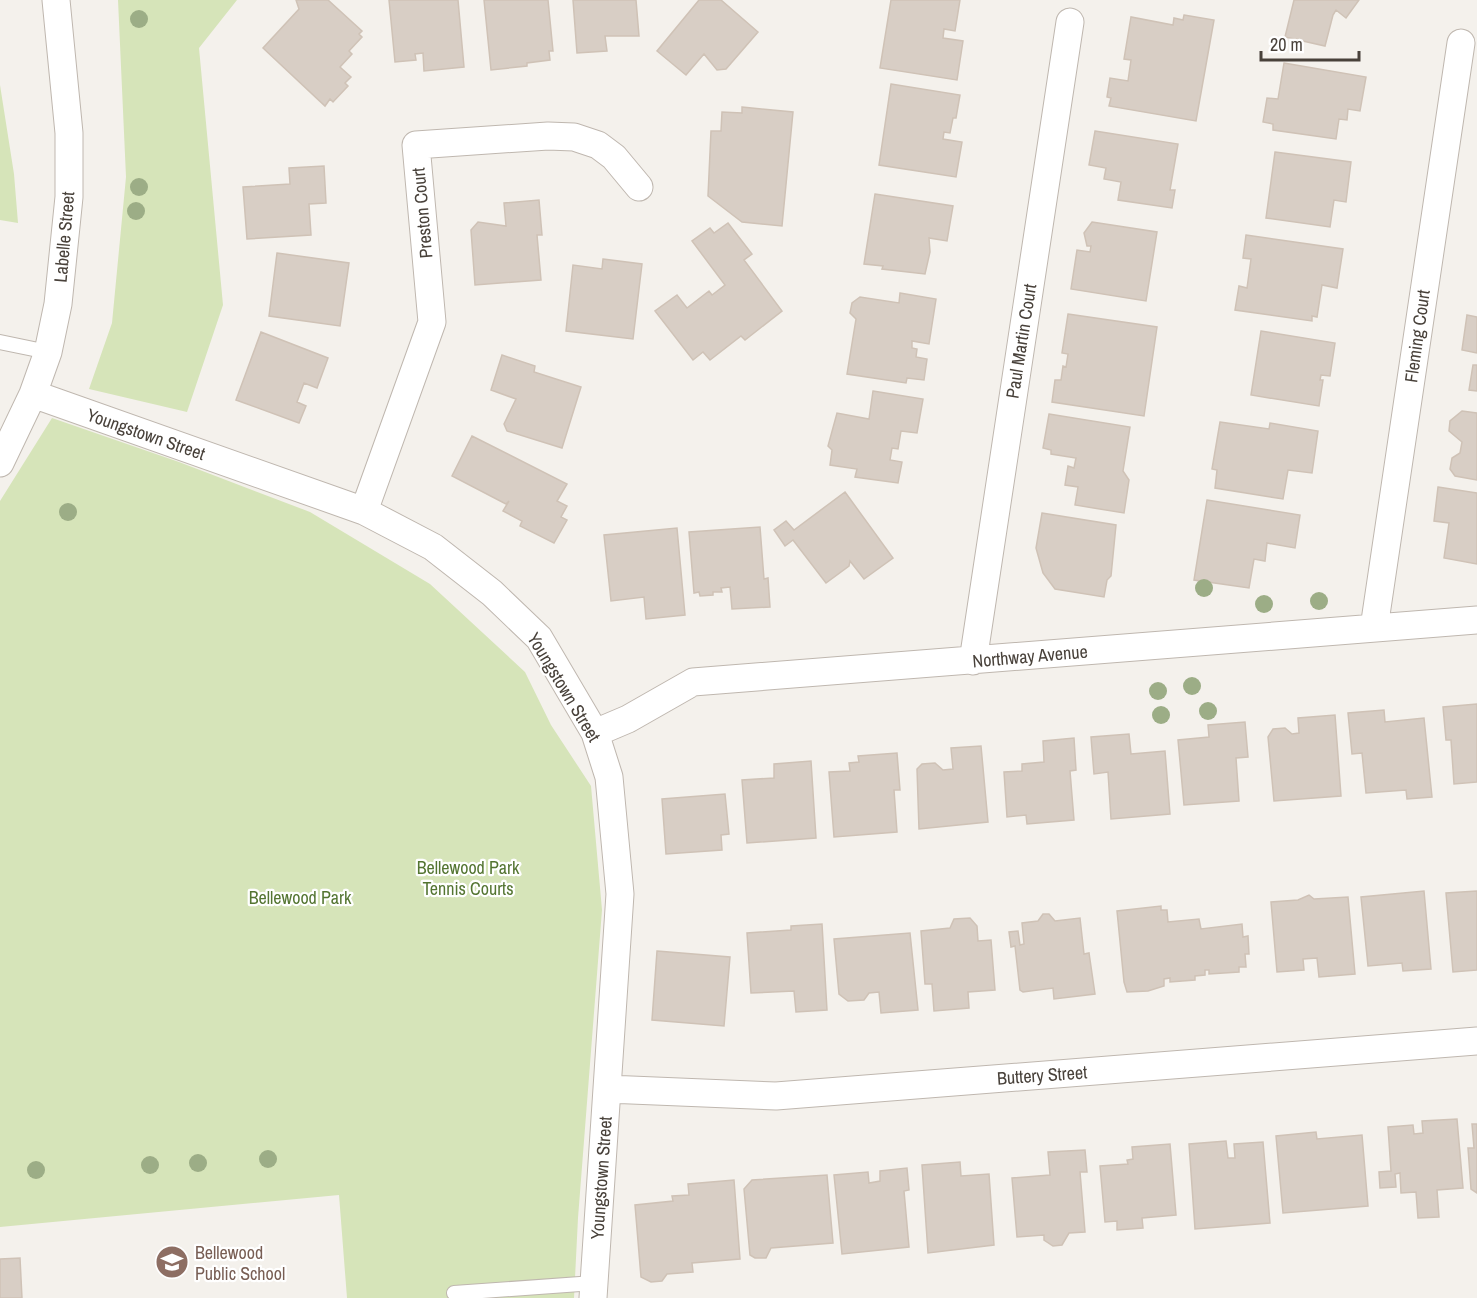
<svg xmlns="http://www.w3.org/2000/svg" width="1477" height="1298" viewBox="0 0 1477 1298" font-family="'Archivo Narrow',sans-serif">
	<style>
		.green { fill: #d6e4b9 }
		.building { fill: #d8cec5; stroke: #cfc2b6; stroke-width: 1.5 }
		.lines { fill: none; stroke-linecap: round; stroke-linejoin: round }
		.lane-casing { stroke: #bfb7af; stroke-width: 16 }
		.street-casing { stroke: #bfb7af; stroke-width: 29 }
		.lane { stroke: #fff; stroke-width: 14 }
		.street { stroke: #fff; stroke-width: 27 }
		.tree { fill: #9cad86 }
		.labels { text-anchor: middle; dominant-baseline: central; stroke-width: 4.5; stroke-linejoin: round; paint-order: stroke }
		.street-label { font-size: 18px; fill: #48413a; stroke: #fff }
		.park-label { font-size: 18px; fill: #547532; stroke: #fff }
		.education-label { font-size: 18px; fill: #785e54; stroke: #fff; text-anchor: start }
	</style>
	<rect width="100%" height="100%" fill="#f4f1ec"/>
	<!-- green -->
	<path class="green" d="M118,0H237L199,48L223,305L187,412L89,389L112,323L126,177Z
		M0,85L14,174L18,223L0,220Z
		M52,418L179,462L310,512L430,584L525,672L551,725L591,786L602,910L578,1218L574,1298H347L339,1195L0,1227V501Z"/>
	<!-- building -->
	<path class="building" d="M296,0H328L362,31L359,34L362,37L349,51L352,54L340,67L351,77L345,83L348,86L333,102L330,99L325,106L263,48L299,9Z
		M389,0H458L464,67L424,71L423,53L415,54L416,60L395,62Z
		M484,0H548L553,51H549L550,60L527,63V66L491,70Z
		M573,0H636L639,36H605L607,51L577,53Z
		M699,0H721L758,32L726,69L717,70L704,54L686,75L657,51Z
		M891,0H960L955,31L944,29L943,38L963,41L957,80L880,68Z
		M1294,0H1359L1346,18L1336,10L1333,15L1325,46L1285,37Z
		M1184,15L1214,20L1196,121L1109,106L1111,98L1107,97L1110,78L1128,81L1131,60L1124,59L1131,17L1173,25L1174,18L1183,20Z
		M1284,63L1366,77L1360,111L1348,109L1347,120L1339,119L1336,139L1273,130V124L1263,122L1267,98L1278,99Z
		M891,84L960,95L956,118H953L950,133L944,132L943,139L962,142L956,177L879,165Z
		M742,107L793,112L782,226L742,222L708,196L711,131H721L722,112L742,113Z
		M1095,131L1178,144L1170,190H1175L1172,208L1118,200L1121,182L1104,179L1106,168L1089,165Z
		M1275,152L1351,162L1346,202L1334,200L1330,227L1266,218Z
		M324,166L326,203L309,204L311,235L247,239L243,187L290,184L289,168Z
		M875,194L953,206L947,241L929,238L930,252L925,274L882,269L883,266L864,264Z
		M539,200L542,235H537L541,280L475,285L471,230L478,222L506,226L504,203Z
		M1092,222L1157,232L1146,301L1071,289L1077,250L1090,252L1091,246H1087L1084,233Z
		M728,223L752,254L744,260L782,311L745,340L741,336L710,360L703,352L693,360L655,311L677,295L687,308L709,291L712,295L725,285L692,241L710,228L714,233Z
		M1246,235L1343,249L1337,288L1322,285L1317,317L1312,316V321L1235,310L1239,286L1247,288L1251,259L1243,258Z
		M277,253L349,263L340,326L269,316Z
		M603,259L642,264L633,339L566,331L573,265L602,269Z
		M900,293L936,299L929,344L912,341V348L917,349L916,357L927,359L924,380L907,378L906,383L847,374L856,319L850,313L852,303L860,297L899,303Z
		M1068,314L1157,327L1144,416L1052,402L1055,380H1061L1063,366L1066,367L1068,354L1062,353Z
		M1467,315L1477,317V353L1462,350Z
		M1261,331L1335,343L1330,376L1321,375L1320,380H1323L1319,406L1251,395Z
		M261,332L328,358L317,388L304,383L297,402L306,406L299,423L236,400Z
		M502,355L535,366L534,372L581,387L562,448L507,431L504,424L516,399L491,390Z
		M1473,365H1477V391L1469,390Z
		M873,391L923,399L917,433L901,431L898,449L892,448L890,460L902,462L898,483L855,477L857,469L830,465L832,450L828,446L837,413L869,419Z
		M1462,411L1477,413V480L1455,476L1450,469L1452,458L1460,453L1462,442L1449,431L1450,421Z
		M1049,414L1130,427L1123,471L1129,480L1124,513L1075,505L1078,487L1065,485L1068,466L1074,468L1076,458L1051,454V450L1043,448Z
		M1220,422L1269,429L1270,423L1318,431L1312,473L1288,470L1283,499L1215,488L1217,470L1212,469Z
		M472,436L567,484L557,501L567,506L561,517L567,520L554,543L520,526L522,521L503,511L509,501L506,504L452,476Z
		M1438,487L1477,493V564L1444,558L1449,523L1434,521Z
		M845,492L893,558L864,579L850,561L849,566L826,583L793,540L785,546L774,530L786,521L794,530Z
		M1207,500L1300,515L1295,548L1267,543L1265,561L1254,559L1249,588L1194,580Z
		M1042,513L1116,525L1111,576L1107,580L1104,597L1055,589L1043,573L1036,548Z
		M760,527L764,579L768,578L770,607L732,609L730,587L721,588L722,592H713V595L700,596L699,592L694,593L689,532Z
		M677,528L685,615L646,619L644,597L611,601L604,535Z
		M1477,704V782L1454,784L1451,740H1446L1443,707Z
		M1384,710L1385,722L1424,718L1432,797L1407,799L1406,790L1366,793L1362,753L1352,754L1348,713Z
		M1335,715L1341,796L1274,801L1268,737L1273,729L1285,728L1292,734L1299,733L1298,718Z
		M1245,722L1248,757L1236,758L1239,801L1184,805L1178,740L1209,737L1208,725Z
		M1129,734L1131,754L1165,751L1170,814L1111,819L1108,772L1094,774L1091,737Z
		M1074,738L1076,770L1070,771L1074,820L1027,824L1026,815L1007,817L1004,772L1022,771V764L1044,762L1043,741Z
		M981,746L988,822L919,829L917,769L922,764L935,763L943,770L953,769L951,748Z
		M897,753L900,790H894L897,832L834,837L829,772L850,771L849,763L859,762L858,756Z
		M811,761L816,838L747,843L742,780L774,778V764Z
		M725,794L729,834L721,835L722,850L666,854L662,799Z
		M1424,891L1431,969L1403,971L1402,963L1368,966L1361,897Z
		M1477,891V970L1453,972L1446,893Z
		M1309,895L1314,899L1348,897L1355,974L1319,977L1317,958L1303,959L1304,970L1277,972L1271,902L1298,900Z
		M1161,906V910H1167L1168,922L1199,919L1201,929L1242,924L1243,937L1248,936L1249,954H1245L1246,967H1239V972L1209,974V970H1205V975L1195,976V980L1170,982V978L1164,979V986L1148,991L1127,992L1124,982L1117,911Z
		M1043,914H1049L1055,921L1080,918L1084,954L1089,953L1095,994L1054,999L1053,988L1023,992L1020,990L1015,946L1011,947L1009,932L1018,931L1020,945L1024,944L1022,923L1038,921Z
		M970,918L977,926L978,941L991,940L995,990L968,992L969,1008L934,1011L932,984H925L921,931L950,928L954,919Z
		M822,924L827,1010L796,1012L794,991L751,993L747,933L791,930V926Z
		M910,933L918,1010L881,1013L879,992L869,993L864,1000L848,1001L839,994L834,939Z
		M657,951L730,957L724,1026L652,1020Z
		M1457,1119L1463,1188L1437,1190L1439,1217L1418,1218L1416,1192L1401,1193L1400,1173L1395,1174L1396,1187L1380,1188L1379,1172L1391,1171L1388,1127L1413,1125L1414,1134L1423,1133L1422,1121Z
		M1472,1124H1477V1193L1471,1189L1468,1148H1474Z
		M1316,1132L1317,1139L1362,1135L1368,1206L1283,1213L1276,1136Z
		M1226,1141L1228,1158H1235L1234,1144L1263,1142L1270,1223L1195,1229L1189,1144Z
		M1170,1144L1176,1215L1142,1218L1143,1228L1117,1230V1221L1105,1222L1100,1166L1128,1164L1127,1160L1133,1159L1132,1147Z
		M1085,1150L1087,1172H1080L1085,1232L1069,1233L1062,1245L1053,1246L1044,1240V1235L1017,1237L1012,1178L1050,1175L1048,1152Z
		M960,1162L961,1176L989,1174L994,1245L928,1253L922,1165Z
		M907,1168L909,1190L904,1191L909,1247L842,1254L834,1175L868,1172L869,1183L880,1181V1171Z
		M827,1175L833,1243L771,1248L766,1258H755L750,1255L744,1189L752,1180Z
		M734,1180L740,1259L692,1263L693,1272L667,1274L662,1281L651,1282L641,1277L635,1205L673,1201L672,1196L689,1195L688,1184Z
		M20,1258L22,1298H0V1259Z"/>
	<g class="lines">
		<!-- lane casing -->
		<g class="lane-casing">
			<path id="lane" d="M0,342L48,352
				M454,1293L594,1283"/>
		</g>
		<!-- street casing -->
		<g class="street-casing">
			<path id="street" d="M33,394L364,511L433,547L492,593L539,638L595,733L609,777L620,894L593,1298
				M0,463L33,394L48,352L58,304L69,197V133L56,0
				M364,511L432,322L416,145L548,136L574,137L598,145L614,157L639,187
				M1374,628L1461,43
				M973,661L1070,22
				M595,733L628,719L693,682L1477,620
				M607,1089L776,1096L1477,1041"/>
		</g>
		<!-- lane -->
		<use href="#lane" class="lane"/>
		<!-- street -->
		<use href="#street" class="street"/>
	</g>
	<!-- trees -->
	<g class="tree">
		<circle cx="139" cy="19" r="9"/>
		<circle cx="139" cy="187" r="9"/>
		<circle cx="136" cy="211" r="9"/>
		<circle cx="68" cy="512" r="9"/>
		<circle cx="1204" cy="588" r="9"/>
		<circle cx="1319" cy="601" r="9"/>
		<circle cx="1264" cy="604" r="9"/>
		<circle cx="1192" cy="686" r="9"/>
		<circle cx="1158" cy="691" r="9"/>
		<circle cx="1208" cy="711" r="9"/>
		<circle cx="1161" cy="715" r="9"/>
		<circle cx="268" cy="1159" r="9"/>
		<circle cx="198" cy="1163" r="9"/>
		<circle cx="150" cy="1165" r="9"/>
		<circle cx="36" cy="1170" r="9"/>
	</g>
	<!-- icons -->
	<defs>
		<g id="school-disc" transform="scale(1.725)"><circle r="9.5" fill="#8d6e63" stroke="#fff"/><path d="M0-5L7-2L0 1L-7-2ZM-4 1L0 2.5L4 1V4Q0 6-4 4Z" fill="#fff"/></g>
	</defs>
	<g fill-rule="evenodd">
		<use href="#school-disc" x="172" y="1262"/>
	</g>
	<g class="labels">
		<!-- street labels -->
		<g class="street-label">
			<text transform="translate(422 213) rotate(-95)">Preston Court</text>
			<text transform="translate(64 237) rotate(-85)">Labelle Street</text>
			<text transform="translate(1417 336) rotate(-82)">Fleming Court</text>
			<text transform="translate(1021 341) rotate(-81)">Paul Martin Court</text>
			<text transform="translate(146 434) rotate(19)">Youngstown Street</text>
			<text transform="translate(1030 656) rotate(-5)">Northway Avenue</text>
			<text transform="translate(564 687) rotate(59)">Youngstown Street</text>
			<text transform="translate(1042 1075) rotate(-4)">Buttery Street</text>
			<text transform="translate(601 1178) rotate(-86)">Youngstown Street</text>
		</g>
		<!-- park labels -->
		<g class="park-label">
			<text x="468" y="867">Bellewood Park<tspan x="468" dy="21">Tennis Courts</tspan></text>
			<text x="300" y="897">Bellewood Park</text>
		</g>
		<!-- education labels -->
		<g class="education-label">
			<text x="195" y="1252">Bellewood<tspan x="195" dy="21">Public School</tspan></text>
		</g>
	</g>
	<!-- scale -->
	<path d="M1261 51v9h98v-9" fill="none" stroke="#48413a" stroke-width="3"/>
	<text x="1270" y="51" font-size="18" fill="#48413a" stroke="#ffffff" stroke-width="4.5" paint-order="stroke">20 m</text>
</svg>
